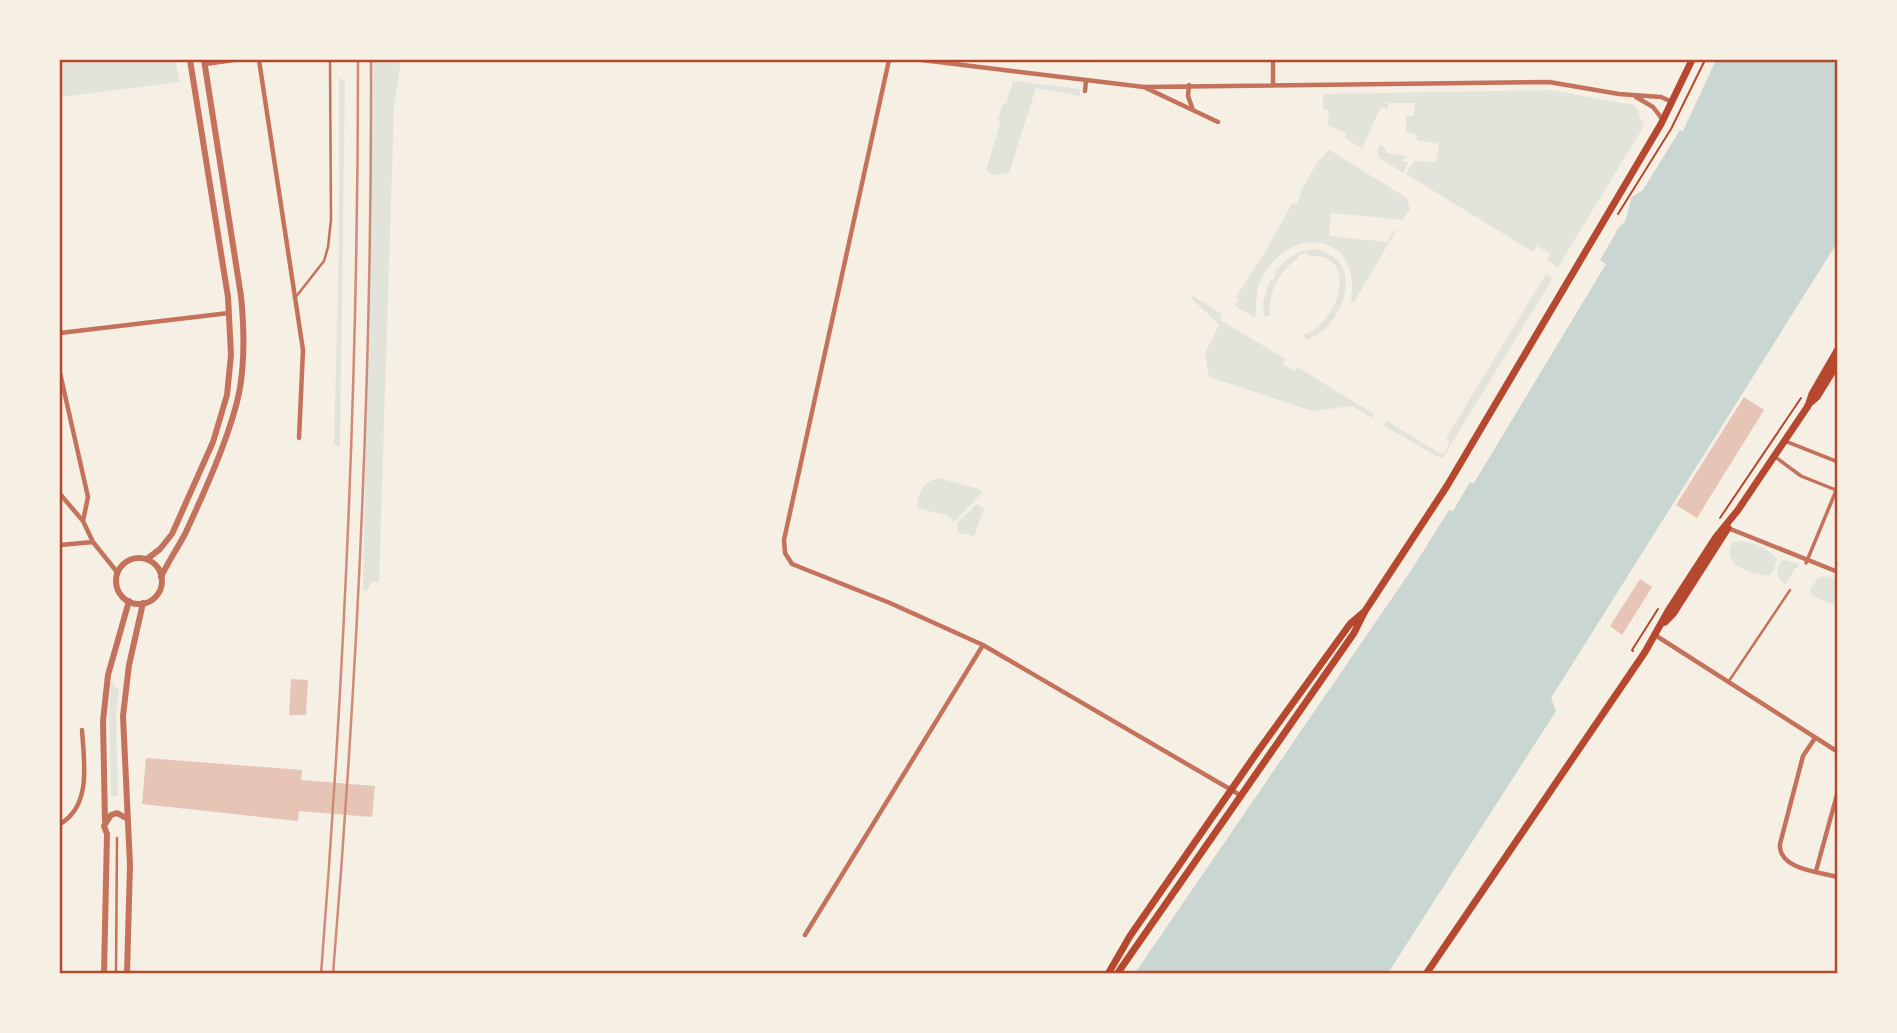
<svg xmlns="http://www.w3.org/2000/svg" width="1897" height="1033" viewBox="0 0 1897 1033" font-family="Mulish,sans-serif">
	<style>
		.green { fill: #e2e4dc }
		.water { fill: #c9d6d2 }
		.building { fill: #e6c5b7 }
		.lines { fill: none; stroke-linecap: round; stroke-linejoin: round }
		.path { stroke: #b5482f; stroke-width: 2 }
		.service { stroke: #c5725c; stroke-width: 2.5 }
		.pedestrian { stroke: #c5725c; stroke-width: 3.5 }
		.minor { stroke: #c5725c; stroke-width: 4.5 }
		.tertiary { stroke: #c5725c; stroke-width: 6 }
		.secondary { stroke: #b5482f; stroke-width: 7 }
		.rail { stroke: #cf8b77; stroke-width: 2.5 }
		.neatline { fill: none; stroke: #b5482f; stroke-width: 2.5 }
	</style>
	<rect width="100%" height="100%" fill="#f6efe4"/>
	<!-- green -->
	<path class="green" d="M60,60H175L180,82L60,97Z
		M373,60H401L394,107L379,583L372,581L367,591L363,590Z
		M339,78L345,81L340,446L334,445L339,243Z
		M1013,81L1080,89V96L1036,88L1009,173L993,175L986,171L1000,124L998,119L1003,104H1006Z
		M1551,90L1633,105L1636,107L1644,126L1558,267L1547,260L1550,254L1537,246L1533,252L1406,174L1414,161L1436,162L1439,144L1417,140V135L1406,132V116H1413L1415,103H1388V110L1381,107L1362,148L1345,138L1346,133L1328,125L1329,110L1323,109V94Z
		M1380,145L1385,147L1386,153L1407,156L1402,161L1408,162L1404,173L1379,158L1377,152Z
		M1328,149L1407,198L1410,209L1402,220L1331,213L1329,236L1387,242L1395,229L1396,231L1354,302L1351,301C1362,229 1287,224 1260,281C1255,294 1257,306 1255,318L1234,305L1238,299L1236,297L1265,252L1292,204H1296L1301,195L1300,192L1320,158H1323Z
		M1314,249C1368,258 1345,327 1306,340L1304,335C1343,319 1358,251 1308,256L1307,253L1298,255V258C1279,272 1268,290 1270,316L1264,317L1263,303L1270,279L1273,280L1276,275L1274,273C1286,259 1295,251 1314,249Z
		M1546,274L1553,278L1442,459L1384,426L1387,421L1443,455L1450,442L1446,438Z
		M1193,296L1222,314L1220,320L1286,359L1283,364L1294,371L1297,367L1374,414L1372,418L1352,406L1312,411L1209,377L1205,353L1219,325L1192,299Z
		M939,478L979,489L982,493L954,522L949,516L917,508C918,493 923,481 939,478Z
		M977,504L984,509L974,536L958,533L957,523Z
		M1742,541C1754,542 1771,549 1777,560L1773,572L1768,576L1753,573L1734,565C1730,556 1726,549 1734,542Z
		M1784,560L1800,564L1797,568H1795L1786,585C1778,580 1775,571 1780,562Z
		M1825,576L1837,578V606L1812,596L1810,589L1818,578Z
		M111,681L119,691L116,714L118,796H111L109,714Z"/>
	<!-- water -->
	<path class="water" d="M1716,60H1837V243L1551,698L1556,711L1388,973H1135L1414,566L1449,510L1453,511L1470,482L1474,483L1606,264L1600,260L1619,227L1625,222L1632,197L1643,190L1680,130L1683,131Z"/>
	<!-- building -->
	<path class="building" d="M1744,397L1764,410L1697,518L1676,505Z
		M1640,579L1652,587L1622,635L1610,626Z
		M291,679L308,680L306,715H289Z
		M146,758L302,770L301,780L375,786L372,817L299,811L298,821L142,804Z"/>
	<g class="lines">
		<!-- path -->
		<path class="path" d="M1618,214L1671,129L1705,60
			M1720,518L1801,398
			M1633,651L1632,650L1658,609"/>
		<!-- service -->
		<path class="service" d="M295,298L324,261L328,247L331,220L330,60
			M1729,681L1790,590
			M116,974L117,838"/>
		<!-- pedestrian -->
		<path class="pedestrian" d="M1785,441L1838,462
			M1774,456L1801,476L1836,490
			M1806,563L1838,486"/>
		<!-- minor -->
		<path class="minor" d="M259,60L303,350L299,438
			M889,60L784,540L785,553L792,564L890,603L983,645L1240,795
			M922,60L1144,87L1549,82L1619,94L1661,97L1672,102
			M1273,60V84
			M205,64L234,60
			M1189,85L1188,96L1193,110
			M1146,88L1218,122
			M1085,91L1086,80
			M1636,97L1653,107L1663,120
			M60,333L229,313
			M60,373L88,497L83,521
			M60,494L83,521L93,542L117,572
			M1728,528L1838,572
			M60,545L93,542
			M1655,635L1838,752
			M1815,738L1803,756L1780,844C1778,869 1819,872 1838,877
			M60,824C92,806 84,761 82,730
			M1816,871L1838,791
			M805,935L983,645"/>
		<!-- tertiary -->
		<path class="tertiary" d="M116 581a23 23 0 1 1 46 0a23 23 0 1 1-46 0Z
			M147,559L160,549L172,534L213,442L227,395L231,355L228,297L190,60
			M161,577C168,562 177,549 185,534C204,493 232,432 240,388C245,357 244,326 241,296L204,60
			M105,821L103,721L108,675L129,601
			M104,974L107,834L104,826L111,815L117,813L126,818
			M127,974L130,865L123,716L129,665L143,603"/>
		<!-- secondary -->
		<path class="secondary" d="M1808,405L1817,397L1838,363
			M1665,622L1673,614L1728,528
			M1108,974L1130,936L1256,754L1350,624L1364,612
			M1117,974L1354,633L1365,611L1447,486L1661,124L1692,60
			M1426,974L1645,652L1668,611L1716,537L1738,510L1808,406L1812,394L1838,349"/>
		<!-- rail -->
		<path class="rail" d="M321,974C345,669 358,365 358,60
			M333,974C358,670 372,364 371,60"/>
	</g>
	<!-- border -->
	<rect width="1897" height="1033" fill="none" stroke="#f6efe4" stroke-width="122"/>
	<rect x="61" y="61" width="1775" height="911" class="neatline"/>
</svg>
